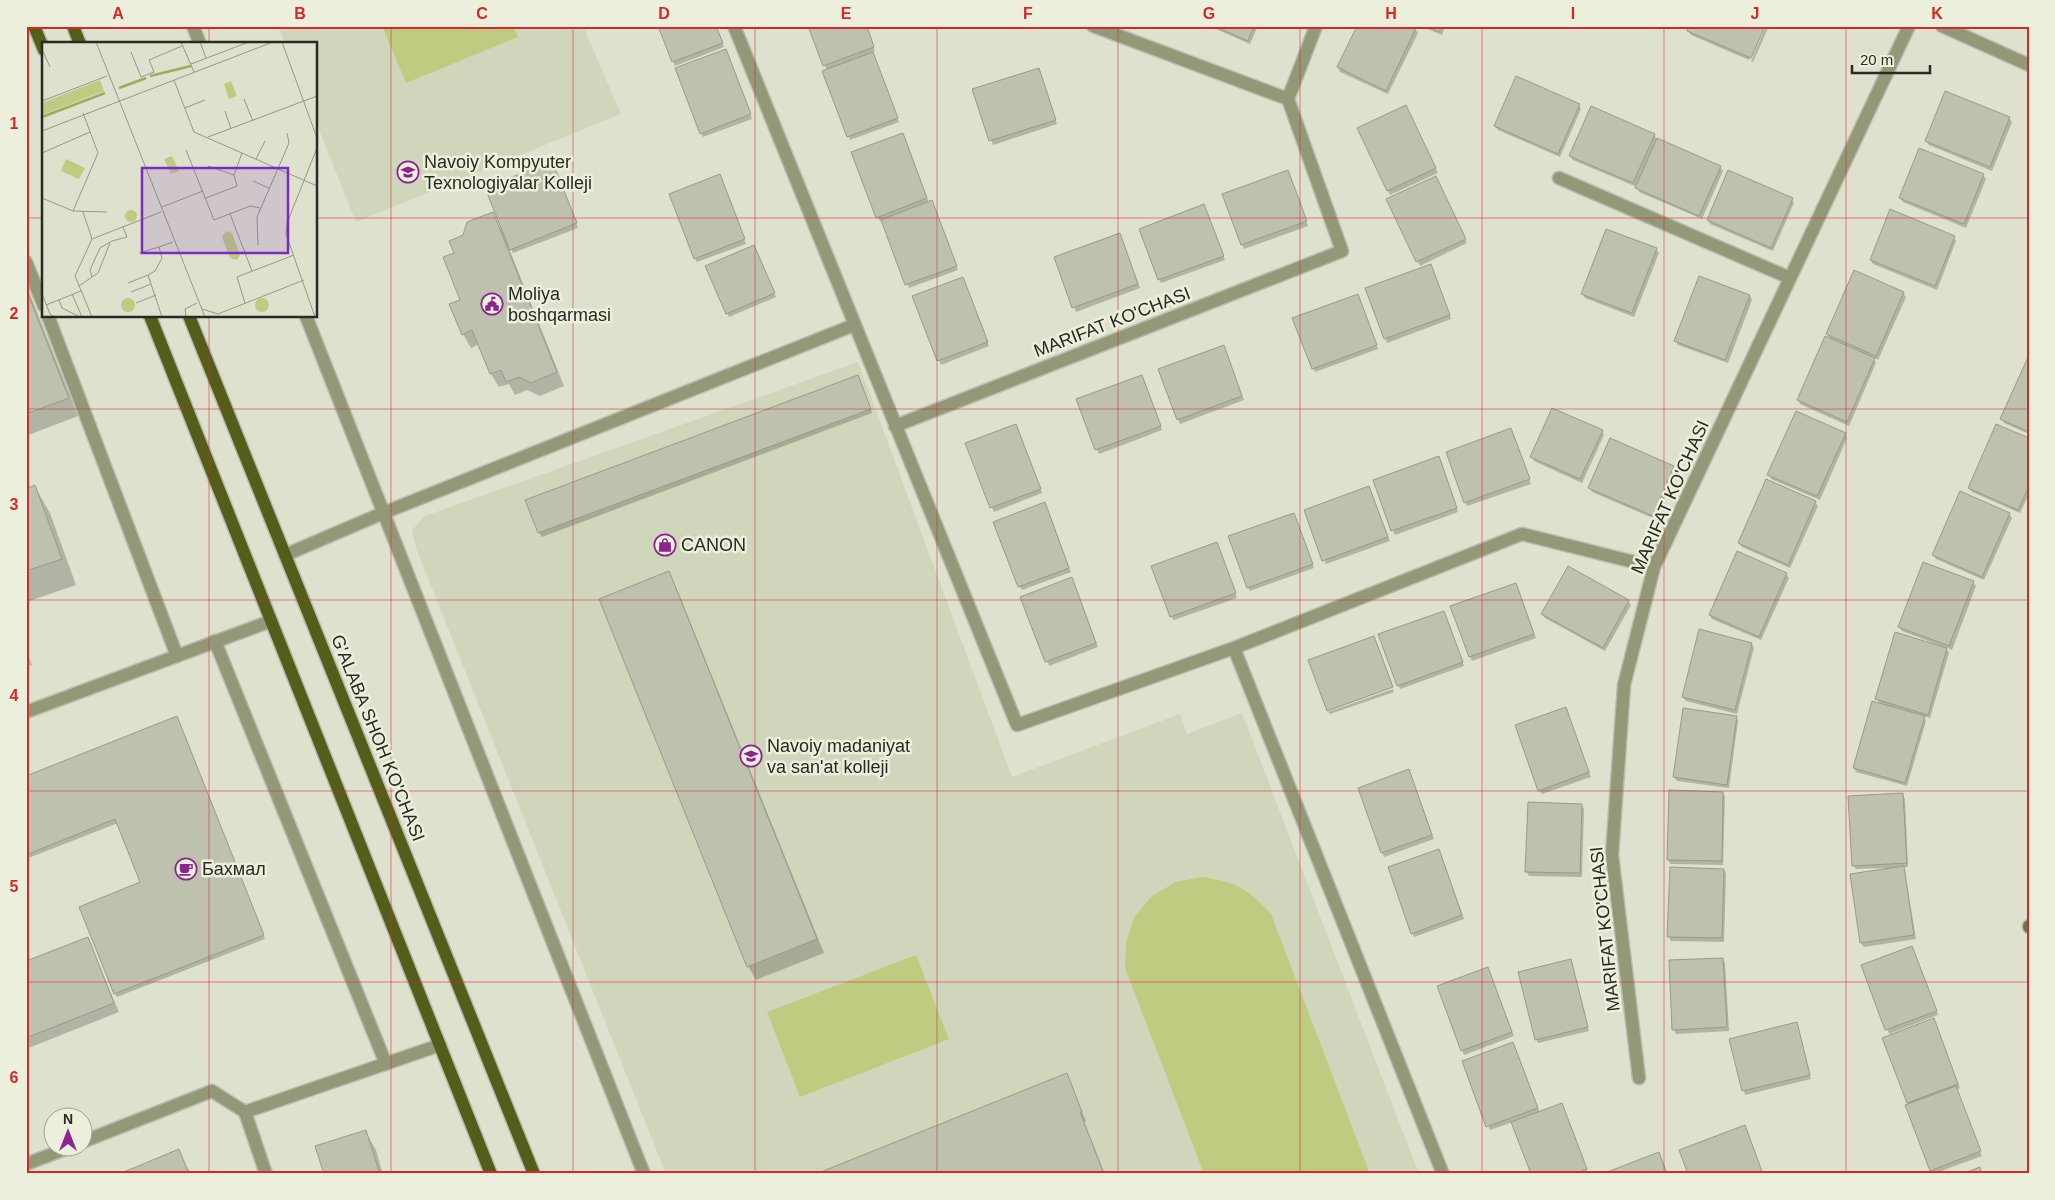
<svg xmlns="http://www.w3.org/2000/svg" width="2055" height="1200" viewBox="0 0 2055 1200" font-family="Helvetica,sans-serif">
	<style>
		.built { fill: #d0d6bb }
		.green { fill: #bfcb80 }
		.shadow { fill: #0003 }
		.building { fill: #bdc1ae; stroke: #989b89 }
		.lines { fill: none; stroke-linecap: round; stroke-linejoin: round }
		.lane-casing { stroke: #b9bcac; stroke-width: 15 }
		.street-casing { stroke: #b9bcac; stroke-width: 15 }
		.secondary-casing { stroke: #b9bcac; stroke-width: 15 }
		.primary-casing { stroke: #b9bcac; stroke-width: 15 }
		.lane { stroke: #929878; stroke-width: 12 }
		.street { stroke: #929878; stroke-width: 12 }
		.secondary { stroke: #6e7645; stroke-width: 12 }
		.primary { stroke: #555d1b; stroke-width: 12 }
		.grid { fill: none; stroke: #d62828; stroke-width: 1; stroke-opacity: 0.55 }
		.labels { text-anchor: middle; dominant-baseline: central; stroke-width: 5; stroke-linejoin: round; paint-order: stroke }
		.poi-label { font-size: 18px; fill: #292a23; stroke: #ebefdb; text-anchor: start }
		.street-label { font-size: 18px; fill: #292a23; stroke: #ebefdb }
		.inset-river { fill: none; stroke: #9fab5d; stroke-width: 2.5 }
		.inset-road { fill: none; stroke: #95988a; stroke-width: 1 }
		.view { fill: #7b2cbf; fill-opacity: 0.15; stroke: #7b2cbf; stroke-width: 2.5 }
		.inset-edge { fill: none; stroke: #292a23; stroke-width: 2.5 }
		.neatline { fill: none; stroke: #d62828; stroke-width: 2 }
		.grid-label { font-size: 16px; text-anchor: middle; font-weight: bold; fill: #d62828 }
	</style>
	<rect width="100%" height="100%" fill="#dde1ce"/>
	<!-- built -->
	<path class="built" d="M278,26H583L621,114L356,222L316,122V44H285Z
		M858,362L1012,777L1180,714L1187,734L1242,713L1419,1174H666L416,548L412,530L425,516Z"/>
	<!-- green -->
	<path class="green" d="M382,26H513L518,37L406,83Z
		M1202,877C1238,883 1246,887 1271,914L1370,1174H1204L1125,968L1126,942L1135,916L1152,896L1176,882Z
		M916,955L949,1039L800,1097L767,1012Z"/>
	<!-- shadow -->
	<path class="shadow" d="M659,26H716L724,47L675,66Z
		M809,26H866L875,51L872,52L899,122L850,140L827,71Z
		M1209,26H1258L1250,44Z
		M1409,26L1415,29L1418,33L1388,94L1340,72L1338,67Z
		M1420,26H1445L1442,35Z
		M1764,26L1749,60L1691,35L1688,30Z
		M1766,26H1769L1753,62L1751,61Z
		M728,55L752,119L703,137L701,133Z
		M1039,69L1057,124L993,145L974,90Z
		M1579,105L1581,109L1560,157L1498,130L1495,126Z
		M1408,111L1438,173L1390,195L1359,129Z
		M2009,118L2012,122L1992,171L1929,145L1926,141Z
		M1654,135L1657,139L1720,167L1723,171L1702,219L1639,192L1637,187L1573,160L1570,156Z
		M904,139L929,203L934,206L958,270L909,288L882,220L880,221L877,217Z
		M554,167L578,228L513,253L509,246H508L564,386L540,396L527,390L515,395L509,384L499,387L491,374L479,344L471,348L463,334L462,300L456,253L464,236L492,214L502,231H504Z
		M1983,175L1986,179L1966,228L1903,202L1900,198Z
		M1290,176L1308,226L1244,249L1224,195Z
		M722,180L746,244L697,262L695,258Z
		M1438,182L1467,243L1420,266L1388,200Z
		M1792,199L1794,203L1773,251L1710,224L1708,220Z
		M1206,210L1225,260L1161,283L1159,279Z
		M1954,237L1956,241L1937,290L1873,264L1871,260Z
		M1121,239L1140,288L1076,312L1055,258Z
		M1656,249L1659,253L1634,317L1585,298L1583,294Z
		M756,250L776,297L729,317L727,313Z
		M1432,269L1451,319L1387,343L1367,289Z
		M963,278L989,346L941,365L914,297Z
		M26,284L78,416L26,436Z
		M1903,293L1906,297L1878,360L1873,357L1876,363L1849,426L1800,404L1798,400L1831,341L1827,334Z
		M1358,295L1378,349L1315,372L1313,368Z
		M1750,296L1752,300L1728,363L1678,345L1676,341Z
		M1225,351L1244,400L1180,424L1159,370Z
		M2029,358V434L2004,423L2002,419Z
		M1144,380L1162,430L1099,454L1078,400Z
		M860,381L872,413L542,537L539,533L527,501Z
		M1016,425L1042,493L994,512L967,444Z
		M1511,430L1531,484L1467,506L1465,502Z
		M1602,431L1604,435L1582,483L1534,461L1532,456Z
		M1845,433L1847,438L1820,500L1771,479L1769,474Z
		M2029,440V494L2020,513L1972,492L1969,488Z
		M1440,462L1458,512L1395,535L1374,480Z
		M1673,467L1676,471L1655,519L1592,492L1590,488Z
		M35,487L50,513L76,585L26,602V490Z
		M1369,488L1390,541L1326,564L1324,560Z
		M1815,502L1818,506L1790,568L1742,547L1739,543Z
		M1047,508L1071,572L1022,590L1019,586Z
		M2009,514L2012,518L1984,580L1936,559L1933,555Z
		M1296,519L1314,568L1250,591L1248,587Z
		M1219,548L1237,598L1174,620L1171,616Z
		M669,573L676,587L824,953L756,980L748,966Z
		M1786,574L1789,578L1761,640L1712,619L1710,615Z
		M1973,582L1976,586L1952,650L1946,647L1949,653L1930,718L1923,716L1926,721L1907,786L1856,772L1854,768L1880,704L1877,699L1936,644L1902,631L1899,627Z
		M1074,583L1098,647L1049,666L1022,598Z
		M1518,588L1536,638L1472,661L1452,607Z
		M1628,601L1631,605L1605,651L1545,618L1543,614Z
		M1444,612L1464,666L1400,689L1398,684Z
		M1752,644L1754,648L1737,714L1686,701L1683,697Z
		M26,649L32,665L26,667Z
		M1393,689L1394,692L1330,714L1328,712Z
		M1566,708L1591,777L1542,794L1539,790Z
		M1736,717L1738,721L1729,788L1677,781L1674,777Z
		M178,722L265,939L117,997L115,993L141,883L118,823L26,859V777Z
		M1411,775L1434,839L1384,857L1359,788Z
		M1723,793L1725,797L1723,865L1670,864L1668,859Z
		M1902,795L1905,799L1908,867H1903L1905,872L1916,939L1864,947L1861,943L1851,875L1888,870V868L1856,869L1853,865Z
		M1581,805L1584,809L1582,877L1529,876L1526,871Z
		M1441,855L1464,919L1414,937L1412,933Z
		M1724,870L1726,874L1724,942L1671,941L1669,937Z
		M87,938L119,1012L26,1049V962Z
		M1914,951L1938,1015L1889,1034L1862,966Z
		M1723,959L1725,963L1729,1031L1676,1034L1674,1030Z
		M1570,960L1589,1031L1538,1043L1536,1039Z
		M1489,973L1514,1036L1464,1055L1438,987Z
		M1797,1024L1811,1079L1745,1095L1731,1040Z
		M1935,1024L1960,1088L1956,1090L1982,1156L1933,1174L1884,1038Z
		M1515,1048L1540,1113L1564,1109L1588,1173L1532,1174L1513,1122L1490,1130L1464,1062Z
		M1066,1075L1086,1121L1084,1122L1105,1174H819Z
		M365,1131L376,1150L383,1174H326Z
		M178,1151L191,1174H123Z"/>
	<!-- building -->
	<path class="building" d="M658,26H716L723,43L672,62Z
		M808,26H867L874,47L823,66Z
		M1214,26H1254L1248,41Z
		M1357,26H1412L1416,28L1386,91L1337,67Z
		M1426,26H1442L1439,32Z
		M1689,26H1765L1751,58L1687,31Z
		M726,49L751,114L700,134L675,68Z
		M873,52L898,118L847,137L822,71Z
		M1039,68L1056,120L989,141L972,89Z
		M1516,76L1580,104L1558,154L1494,126Z
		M1945,91L2010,117L1990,167L1925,141Z
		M1406,105L1436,168L1387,191L1357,128Z
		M1591,106L1655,134L1633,183L1569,156Z
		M903,133L927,198L876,218L851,152Z
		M1657,138L1721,166L1699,216L1635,188Z
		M1919,148L1984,174L1964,224L1899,198Z
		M552,161L577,223L510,250L485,188Z
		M1288,170L1307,221L1241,245L1222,194Z
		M1728,170L1793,198L1771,248L1707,220Z
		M720,174L745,239L694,259L669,194Z
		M1436,176L1466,239L1416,262L1386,199Z
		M932,200L957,266L905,285L881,220Z
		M1204,204L1224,256L1158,280L1139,229Z
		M1890,209L1955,236L1935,286L1870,260Z
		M493,212L557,372L531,383L519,377L506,382L501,370L490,374L472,330L462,335L449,304L460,300L443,257L454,253L449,241L463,235L467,222Z
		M1606,229L1657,248L1632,313L1581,294Z
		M1120,233L1138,284L1072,308L1054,257Z
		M754,245L775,293L726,314L705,266Z
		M1431,264L1450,315L1384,339L1365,288Z
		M1854,270L1904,292L1876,356L1826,334Z
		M1699,276L1750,295L1725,360L1674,341Z
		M963,277L988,342L937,361L912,296Z
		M26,289L69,398L26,414Z
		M1358,294L1377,345L1312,369L1292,318Z
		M1825,336L1875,358L1847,422L1797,400Z
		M1224,345L1242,396L1177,420L1158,369Z
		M2029,355V432L2000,419Z
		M858,375L871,409L538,533L525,500Z
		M1142,375L1161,426L1095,450L1076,399Z
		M1552,408L1603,430L1580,479L1530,457Z
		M1796,411L1846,433L1817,496L1767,475Z
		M1016,424L1041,489L990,508L965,443Z
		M1996,424L2029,438V486L2018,510L1968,488Z
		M1511,428L1530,479L1464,503L1446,452Z
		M1610,438L1674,466L1653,516L1588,488Z
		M1439,456L1457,508L1391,531L1373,480Z
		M1766,479L1816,501L1788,565L1738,543Z
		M35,485L62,559L26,571V489Z
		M1369,486L1388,537L1322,561L1304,510Z
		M1960,491L2010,513L1982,577L1932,555Z
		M1045,502L1069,568L1018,587L993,522Z
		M1294,513L1313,564L1247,588L1228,536Z
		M1217,542L1236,593L1170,617L1151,566Z
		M1737,551L1787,573L1759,637L1709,615Z
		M1923,562L1974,581L1949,646L1898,627Z
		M1568,566L1629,600L1603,648L1541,614Z
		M669,571L817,939L747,967L599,599Z
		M1072,577L1096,643L1045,662L1020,597Z
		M1516,583L1534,634L1469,657L1450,606Z
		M1444,611L1463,662L1397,686L1378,634Z
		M1699,629L1752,643L1735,710L1682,697Z
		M1895,632L1947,648L1928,715L1875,699Z
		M1374,636L1393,687L1327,711L1308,660Z
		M1872,701L1925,716L1905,783L1853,768Z
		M1566,707L1589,772L1538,791L1515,725Z
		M1683,708L1737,716L1727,785L1673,777Z
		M177,716L264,935L114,994L79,907L140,882L115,819L26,855V776Z
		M1409,769L1432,835L1381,853L1358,788Z
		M1669,790L1723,792L1722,861L1667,860Z
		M1903,793L1907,863L1852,866L1848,796Z
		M1528,802L1582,804L1580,873L1525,872Z
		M1439,849L1462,915L1411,934L1388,867Z
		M1904,866L1914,935L1860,943L1850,874Z
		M1670,867L1724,869L1722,938L1667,937Z
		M88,937L114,1003L26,1038V961Z
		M1912,946L1937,1011L1885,1030L1861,965Z
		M1723,958L1727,1027L1672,1030L1669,960Z
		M1571,959L1588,1027L1535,1040L1518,972Z
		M1488,967L1512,1032L1461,1051L1437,986Z
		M1934,1018L1958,1084L1907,1103L1882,1038Z
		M1797,1022L1810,1075L1742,1091L1729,1039Z
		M1513,1042L1538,1108L1486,1127L1462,1061Z
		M1067,1073L1082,1112H1080L1104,1174H1021L1020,1171L1013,1174H816Z
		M1956,1086L1981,1151L1930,1171L1905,1105Z
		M1562,1103L1587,1169L1574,1174H1531L1511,1122Z
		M1745,1125L1763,1174H1688L1679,1150Z
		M366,1130L380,1174H324L315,1146Z
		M179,1149L189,1174H119Z
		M1659,1152L1667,1174H1602Z
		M1980,1167L1982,1174H1962Z"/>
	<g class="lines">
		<!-- lane casing -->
		<g class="lane-casing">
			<path id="lane" d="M193,26L200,44
				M26,262L44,306
				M48,316L177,656
				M306,316L644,1174
				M215,641L386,1064"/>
		</g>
		<!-- street casing -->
		<g class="street-casing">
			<path id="street" d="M734,26L1017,725L1234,648L1522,534L1654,567
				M1093,26L1288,99
				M1942,26L2029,65
				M1559,178L1790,278
				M895,426L1342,251L1288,99L1316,26
				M285,555L383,513L854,325
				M1234,648L1443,1174
				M26,712L271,621
				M1639,1078L1612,855L1624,685L1654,567L1909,26
				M82,1142L212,1091L245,1112
				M26,1164L68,1148
				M266,1174L245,1112L440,1045"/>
		</g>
		<!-- secondary casing -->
		<g class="secondary-casing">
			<path id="secondary" d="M2029,926V927"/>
		</g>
		<!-- primary casing -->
		<g class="primary-casing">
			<path id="primary" d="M34,26L44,50
				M73,26L80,44
				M150,316L491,1174
				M189,316L534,1174"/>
		</g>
		<!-- lane -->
		<use href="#lane" class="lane"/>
		<!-- street -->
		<use href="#street" class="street"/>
		<!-- secondary -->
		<use href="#secondary" class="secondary"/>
		<!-- primary -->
		<use href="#primary" class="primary"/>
	</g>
	<!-- grid -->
	<path class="grid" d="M209,26V44M391,26V1174M573,26V1174M755,26V1174M937,26V1174M1118,26V1174M1300,26V1174M1482,26V1174M1664,26V1174M1846,26V1174M26,218H44M316,218H2029M209,316V1174M26,409H2029M26,600H2029M26,791H2029M26,982H2029"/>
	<!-- icons -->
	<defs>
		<g id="university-ring" transform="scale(1.125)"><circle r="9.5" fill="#ebefdb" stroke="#89258d" stroke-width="1.5"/><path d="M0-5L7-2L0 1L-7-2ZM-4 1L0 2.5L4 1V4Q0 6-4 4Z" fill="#89258d"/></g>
		<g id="civic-ring" transform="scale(1.125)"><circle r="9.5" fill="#ebefdb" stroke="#89258d" stroke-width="1.5"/><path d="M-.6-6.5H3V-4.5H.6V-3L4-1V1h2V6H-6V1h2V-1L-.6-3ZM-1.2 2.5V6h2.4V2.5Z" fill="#89258d"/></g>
		<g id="shop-ring" transform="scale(1.125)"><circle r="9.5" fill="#ebefdb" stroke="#89258d" stroke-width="1.5"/><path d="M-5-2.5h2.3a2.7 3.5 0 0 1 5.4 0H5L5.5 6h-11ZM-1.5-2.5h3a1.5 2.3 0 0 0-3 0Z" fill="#89258d"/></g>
		<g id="cafe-ring" transform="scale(1.125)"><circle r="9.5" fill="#ebefdb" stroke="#89258d" stroke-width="1.5"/><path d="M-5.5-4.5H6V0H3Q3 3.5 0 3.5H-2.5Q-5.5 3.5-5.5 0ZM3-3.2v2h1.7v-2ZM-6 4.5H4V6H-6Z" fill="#89258d"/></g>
	</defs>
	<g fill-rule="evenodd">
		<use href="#university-ring" x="408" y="172"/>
		<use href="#civic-ring" x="492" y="304"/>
		<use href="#shop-ring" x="665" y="545"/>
		<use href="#university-ring" x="751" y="756"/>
		<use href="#cafe-ring" x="186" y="869"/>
	</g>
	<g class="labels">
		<!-- poi labels -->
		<g class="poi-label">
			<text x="424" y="162">Navoiy Kompyuter<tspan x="424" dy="21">Texnologiyalar Kolleji</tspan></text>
			<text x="508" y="294">Moliya<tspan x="508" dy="21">boshqarmasi</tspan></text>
			<text x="681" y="545">CANON</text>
			<text x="767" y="746">Navoiy madaniyat<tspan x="767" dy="21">va san'at kolleji</tspan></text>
			<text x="202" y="869">Бахмал</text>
		</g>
		<!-- street labels -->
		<g class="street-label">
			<text transform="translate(1112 322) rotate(-21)">MARIFAT KO'CHASI</text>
			<text transform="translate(1670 497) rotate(-66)">MARIFAT KO'CHASI</text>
			<text transform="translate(378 738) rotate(68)">G'ALABA SHOH KO'CHASI</text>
			<text transform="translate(1605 929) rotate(-96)">MARIFAT KO'CHASI</text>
		</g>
	</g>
	<!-- overview -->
	<g transform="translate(42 42)">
		<rect width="275" height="275" fill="#dde1ce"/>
		<path d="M58,38L62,49L0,73V61ZM189,39L195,54L187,57L182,42ZM130,114L137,129L129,132L122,117ZM24,117L43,126L37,137L19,129ZM83 174a6 6 0 1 1 12 0a6 6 0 1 1-12 0ZM184,189L190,191L198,213L195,218L188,216L180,195ZM79 263a7 7 0 1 1 14 0a7 7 0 1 1-14 0ZM213 263a7 7 0 1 1 14 0a7 7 0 1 1-14 0Z" fill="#bfcb80"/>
		<path class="inset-river" d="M108,34L149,24M77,46L104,36M0,75L63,51"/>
		<path class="inset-road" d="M54,0L163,275M139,0L152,30M158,0L164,16M240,0L275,96M0,7L8,25M89,10L99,35L112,30L107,18L140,4M149,22L207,0M132,38L152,90L275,144M202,57L211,79M0,59L65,34M143,66L163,58M183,69L189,87M0,89L231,0M166,95L275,54M144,108L172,178L208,164L218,166M0,111L48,90M214,117L223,99M166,124L192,133M211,139L227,146M0,156L31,169L65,170M164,156L195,144L192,133L200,111M120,165L161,149M31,169L56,111L41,71M41,170L50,197L33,234L50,275M188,172L210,229M50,197L119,170M68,201L56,231L50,235L48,228L58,206L70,199L85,195L81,185M216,203L215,175L247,101L245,91M97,211L117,205M106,233L113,229L120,216L117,205L131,200M86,241L106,233L120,275M37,244L50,235M89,250L109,242M0,252L8,272L13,275M30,252L40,275M17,258L20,266L38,275M94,261L114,253M203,261L195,235L252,213M4,263L39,249M160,267L176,272L262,238M144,275L143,267L155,261M273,275L244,192L245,181L275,106"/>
		<path class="view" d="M100,126H246V211H100Z"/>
		<rect width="275" height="275" class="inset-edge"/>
	</g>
	<!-- border -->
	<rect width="2055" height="1200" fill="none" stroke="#ebefdb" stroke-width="55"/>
	<!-- north arrow -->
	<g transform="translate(68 1132)"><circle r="24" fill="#ebefdb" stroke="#9da091"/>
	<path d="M0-4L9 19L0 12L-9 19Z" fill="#89258d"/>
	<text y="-8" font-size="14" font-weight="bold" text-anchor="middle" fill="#292a23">N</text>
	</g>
	<!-- scale -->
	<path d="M1852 65v8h78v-8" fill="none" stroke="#292a23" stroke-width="2.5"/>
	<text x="1860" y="65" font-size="15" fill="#292a23" stroke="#ebefdb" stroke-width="4" paint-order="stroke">20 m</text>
	<rect x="28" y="28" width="2000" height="1144" class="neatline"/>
	<g class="grid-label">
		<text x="118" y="19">A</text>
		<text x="300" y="19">B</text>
		<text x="482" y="19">C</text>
		<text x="664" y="19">D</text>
		<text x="846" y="19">E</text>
		<text x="1028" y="19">F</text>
		<text x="1209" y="19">G</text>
		<text x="1391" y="19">H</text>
		<text x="1573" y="19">I</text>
		<text x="1755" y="19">J</text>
		<text x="1937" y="19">K</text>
		<text x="14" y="129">1</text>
		<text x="14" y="319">2</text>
		<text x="14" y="510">3</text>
		<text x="14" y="701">4</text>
		<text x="14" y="892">5</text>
		<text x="14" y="1083">6</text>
	</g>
</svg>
